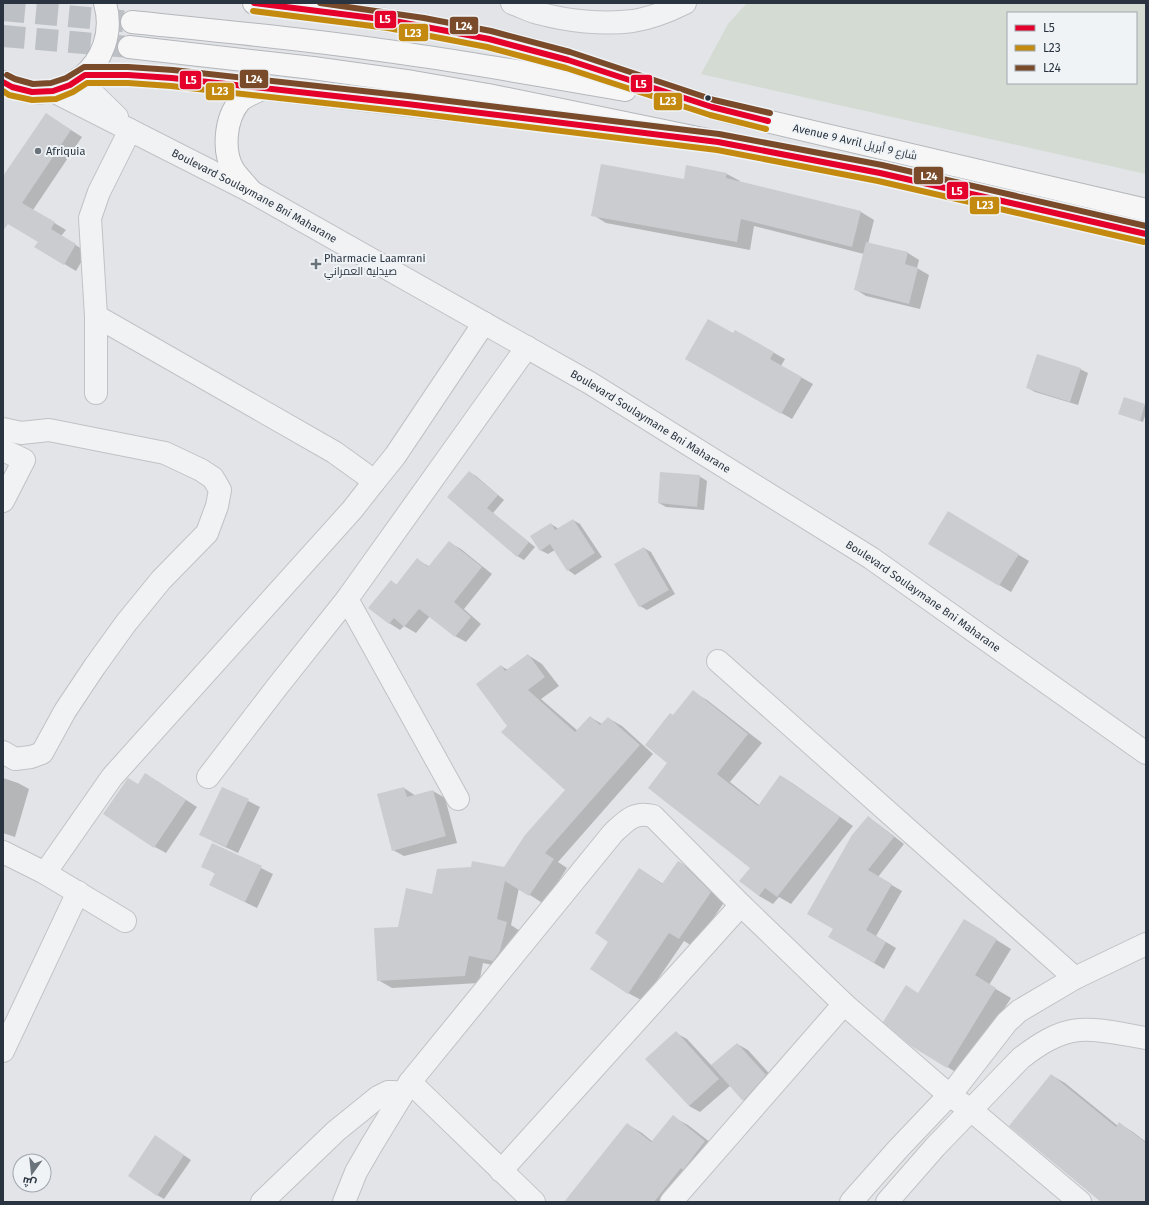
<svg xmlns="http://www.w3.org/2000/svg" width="1149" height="1205" viewBox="0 0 1149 1205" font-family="'Fira Sans',Cairo,sans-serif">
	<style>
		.green { fill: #d4dbd2; fill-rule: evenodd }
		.shadow { fill: #0003 }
		.building { fill: #cacccf }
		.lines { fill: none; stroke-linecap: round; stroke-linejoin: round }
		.highway-tunnel { stroke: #bdc1c6; stroke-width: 22; stroke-dasharray: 22 11; stroke-linecap: butt }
		.minor-casing { stroke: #c0c2c5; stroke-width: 24 }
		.highway-casing { stroke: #b4b7bb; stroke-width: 24 }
		.minor { stroke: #f1f2f4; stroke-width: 22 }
		.highway { stroke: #f6f6f6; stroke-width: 22 }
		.bus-1-casing { stroke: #eff3f6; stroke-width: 9 }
		.bus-2-casing { stroke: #eff3f6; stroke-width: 9 }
		.bus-3-casing { stroke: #eff3f6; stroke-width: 9 }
		.bus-1 { stroke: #e4002b; stroke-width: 6 }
		.bus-2 { stroke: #c48a10; stroke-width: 6 }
		.bus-3 { stroke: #7a4b2a; stroke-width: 6 }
		.bus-dot { fill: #293440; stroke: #eff3f6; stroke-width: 1.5 }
		.poi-dot { fill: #6a727a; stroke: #eff3f6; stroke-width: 1.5 }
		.labels { text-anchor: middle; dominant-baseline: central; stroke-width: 4; stroke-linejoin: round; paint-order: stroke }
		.street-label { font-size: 11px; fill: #293440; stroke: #eff3f6 }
		.poi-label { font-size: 11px; fill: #293440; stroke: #eff3f6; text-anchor: start }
		.line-badge { stroke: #eff3f6; stroke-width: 1.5 }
		.badge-label { font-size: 11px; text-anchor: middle; font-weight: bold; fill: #fff }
	</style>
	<rect width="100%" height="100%" fill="#e2e4e7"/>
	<!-- green -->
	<path class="green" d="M747,3H1146V174L701,74L728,24ZM1008,13H1136V83H1008Z"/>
	<!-- shadow -->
	<path class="shadow" d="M46,114L82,137L33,210L66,230L61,236L87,252L76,271L36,247L39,241L3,220V178Z
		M727,174L740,181V182L861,212L874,220L868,244L908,253L919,260L917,268L929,275L920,309L866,296L855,289L864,254L754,226L750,250L606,223L593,215L685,180Z
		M735,331L785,359L781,366L813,384L792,419L686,359L733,335Z
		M1080,369L1088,373L1078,405L1035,392L1028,388Z
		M1145,405L1146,406V413L1143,422L1123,415Z
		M469,472L476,476L504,500L493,513L535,547L524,560L517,556L448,497Z
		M699,476L707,481L704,510L666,507L659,503Z
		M948,513L1029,561L1011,592L929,543Z
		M573,520L580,524L602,557L575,575L568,570L555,550L548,554L540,550L551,524L559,529Z
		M450,543L461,549L492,574L464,609L481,624L466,642L455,636L430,616L416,633L404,626L400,630L389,623L391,581L397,585L418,560L430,567Z
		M644,548L651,552L675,594L647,610L640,606Z
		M528,655L542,664L559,686L541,699L578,731L590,717L602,724L608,718L622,726L653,754L558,862L567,868L544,904L519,888L511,925L520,931L507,968L483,963L479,983L392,988L378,980L399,928L433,895L504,868L567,790L508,726L501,666L508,670Z
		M693,692L707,700L762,743L730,782L760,806L781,776L795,785L853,826L791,904L779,897L773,904L759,896L751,868L669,763L674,716Z
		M3,778L18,783L29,789L15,837L3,833Z
		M157,781L197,807L166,853L155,847L138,785Z
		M223,788L260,807L238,853L212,841Z
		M404,788L416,796L433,791L445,798L457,843L404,856L393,850Z
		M868,818L878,824L904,844L878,877L902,891L876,936L896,948L884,969L830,937L834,929Z
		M213,844L273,874L257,908L210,885L216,874L202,866Z
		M678,862L693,870L725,901L694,947L684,941L643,1001L628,993L610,942L640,869L663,884Z
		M979,929L1011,949L989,985L1011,998L962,1076L912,1045L919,994Z
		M676,1033L687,1039L712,1066L737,1044L748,1050L776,1081L755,1106L744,1100L731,1085L700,1112L689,1106Z
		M1051,1075L1065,1083L1118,1126L1120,1124L1133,1132L1146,1142V1202H1103Z
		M673,1117L688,1125L720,1150L675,1202H565L627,1124L642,1133L653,1142Z
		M163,1141L191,1160L164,1199L157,1195Z"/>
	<!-- building -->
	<path class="building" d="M46,113L71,130L22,203L55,222L51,229L76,244L64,265L34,247L38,242L8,224L3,231V176Z
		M601,164L684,179L686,165L727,173L726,178L861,211L852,247L741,219L737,242L591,216Z
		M866,242L908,252L905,264L918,268L909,304L854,290Z
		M708,319L733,333L735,330L774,352L770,359L802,377L781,414L685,359Z
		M1037,354L1081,368L1070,402L1026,388Z
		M1124,397L1145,404L1140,421L1118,414Z
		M469,471L498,495L487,508L529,542L517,557L447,497Z
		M660,472L700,475L697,507L658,503Z
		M948,511L1019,554L999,586L928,544Z
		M573,519L595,553L567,571L550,544L540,551L530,536L551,523L555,530Z
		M449,541L482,567L454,602L471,617L455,637L419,609L404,627L394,618L389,624L368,608L391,580L396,585L417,558L428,567Z
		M644,547L669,590L639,607L614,564Z
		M528,654L545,677L528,690L575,732L590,716L600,725L608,717L640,745L545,853L554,859L529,896L505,881L497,919L507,922L500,951L493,961L469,956L465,976L377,981L374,928L398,927L406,888L432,894L437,869L471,867L472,861L504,867L525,835L565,790L501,732L507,726L476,684L501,665L505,671Z
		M693,690L748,734L717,774L758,806L780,775L840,817L777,897L765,888L759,896L739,881L750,868L648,788L667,763L645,745L670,713L673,715Z
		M145,773L186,800L154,848L103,814L128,778L138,784Z
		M222,787L249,799L226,847L199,835Z
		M404,787L407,797L433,790L446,836L392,851L377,794Z
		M868,816L894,837L868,870L892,884L866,930L886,942L874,963L828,937L833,929L807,914L852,835Z
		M212,843L262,866L245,902L209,885L215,873L201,867Z
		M678,861L683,864L711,892L679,939L669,933L628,994L590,969L608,942L595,933L639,868L662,884Z
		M964,919L997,939L975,975L996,988L947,1068L911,1046L883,1022L906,985L918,993Z
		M676,1031L719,1079L689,1106L645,1059Z
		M737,1043L766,1075L743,1101L711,1065Z
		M1051,1074L1116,1127L1119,1122L1146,1143V1202H1101L1009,1126Z
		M673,1115L705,1141L683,1170L681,1168L654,1202H564L627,1123L651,1142Z
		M155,1135L184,1155L157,1196L128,1176Z"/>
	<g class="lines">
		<!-- highway-tunnel -->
		<path class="highway-tunnel" d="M3,10L132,22
			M3,36L129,47"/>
		<!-- minor casing -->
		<g class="minor-casing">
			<g id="minor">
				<path d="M512,3C521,6 529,11 538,13C567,21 603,25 633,21C652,18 669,11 685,3"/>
				<path d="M78,79L117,117"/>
				<path id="s1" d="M53,91L252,192L590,383L871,558L1146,753"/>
				<path d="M96,393V316L90,218L99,192L130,130"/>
				<path d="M3,429L21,433L49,430L165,453L201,470L213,478L220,490L217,506L207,533L161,580L126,623L95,666L65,711L42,753L31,757L15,759L3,752"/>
				<path d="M3,450L24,460L3,501"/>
				<path d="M374,482L395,456L484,323"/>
				<path d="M347,599L458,799"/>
				<path d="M718,661L1075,978"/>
				<path d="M208,777L277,687L347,599L527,347"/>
				<path d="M3,852L45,873L125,921"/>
				<path d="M45,873L112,777L352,510L374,482L366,475L334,452L96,316"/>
				<path d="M3,1051L78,892"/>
				<path d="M410,1082L534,1202"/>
				<path d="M501,1171L741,905"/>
				<path d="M262,1202L336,1131L378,1097L388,1092H394L401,1096"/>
				<path d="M344,1202L356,1172L371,1146L410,1082L613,833C626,821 634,811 653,816L741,905L844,1004L949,1095L971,1110L1080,1202"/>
				<path d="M671,1202L844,1004"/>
				<path d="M851,1202L898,1149L955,1089L1007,1022L1019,1011L1075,978L1146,944"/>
				<path d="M887,1202L935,1147L1021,1058C1038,1045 1057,1032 1079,1030C1100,1028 1125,1035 1146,1038"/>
			</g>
		</g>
		<!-- highway casing -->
		<g class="highway-casing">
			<path id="highway" d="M254,3C344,14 434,24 522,47C593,65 662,93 732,113L1146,210
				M132,22C229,32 325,41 421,56C490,66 557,78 625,90
				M129,47L313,68L413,82L488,95L727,144L880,173L1146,234
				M85,75H128L172,78L549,121
				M3,82C58,115 122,64 105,3
				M252,192C246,185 239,178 234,171C222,152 225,118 240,101C245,96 258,91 265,88"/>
		</g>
		<!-- minor -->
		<use href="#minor" class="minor"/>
		<!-- highway -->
		<use href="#highway" class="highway"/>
		<!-- bus-1 casing -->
		<g class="bus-1-casing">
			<path id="bus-1" d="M254,3L389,20L489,39L568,60L712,107L768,121
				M3,82L12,87L32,92L53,91L70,85L85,75H128L172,78L407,104L718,142L880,173L1146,234"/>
		</g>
		<!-- bus-2 casing -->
		<g class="bus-2-casing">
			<path id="bus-2" d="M253,11L388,28L487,47L566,68L710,115L766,129
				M3,91L9,95L32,100L56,99L73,92L87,83H128L171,86L406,112L717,150L878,181L1144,242"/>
		</g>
		<!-- bus-3 casing -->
		<g class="bus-3-casing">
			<path id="bus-3" d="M320,3L424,18L491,31L570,52L714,100L770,113
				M7,75L15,79L33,84L51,83L66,78L84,67H128L173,70L408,96L719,134L882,165L1146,226"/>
		</g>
		<!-- bus-1 -->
		<use href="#bus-1" class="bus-1"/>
		<!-- bus-2 -->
		<use href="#bus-2" class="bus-2"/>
		<!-- bus-3 -->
		<use href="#bus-3" class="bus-3"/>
	</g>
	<!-- markers -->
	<circle class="bus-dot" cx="708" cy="98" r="3.5"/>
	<g class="poi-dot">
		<circle cx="38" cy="151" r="4"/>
		<path d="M314 258h4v4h4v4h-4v4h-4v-4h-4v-4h4z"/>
	</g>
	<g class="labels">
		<!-- street labels -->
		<g class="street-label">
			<text transform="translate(855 142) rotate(13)">Avenue 9 Avril شارع 9 أبريل</text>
			<text stroke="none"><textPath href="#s1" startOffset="227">Boulevard Soulaymane Bni Maharane</textPath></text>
			<text stroke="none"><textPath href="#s1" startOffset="683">Boulevard Soulaymane Bni Maharane</textPath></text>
			<text stroke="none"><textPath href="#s1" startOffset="1007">Boulevard Soulaymane Bni Maharane</textPath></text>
		</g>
		<!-- poi labels -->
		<g class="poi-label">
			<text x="46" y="151">Afriquia</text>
			<text x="324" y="258">Pharmacie Laamrani<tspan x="324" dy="13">صيدلية العمراني</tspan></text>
		</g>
	</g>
	<g class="line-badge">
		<rect x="374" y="10" width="23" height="19" rx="4" fill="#e4002b"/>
		<rect x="449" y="16" width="30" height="19" rx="4" fill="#7a4b2a"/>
		<rect x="398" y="23" width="31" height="19" rx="4" fill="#c48a10"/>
		<rect x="239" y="69" width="30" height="20" rx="4" fill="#7a4b2a"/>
		<rect x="179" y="70" width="23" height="20" rx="4" fill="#e4002b"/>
		<rect x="630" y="74" width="23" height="19" rx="4" fill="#e4002b"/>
		<rect x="205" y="82" width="30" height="19" rx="4" fill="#c48a10"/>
		<rect x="653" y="92" width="30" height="19" rx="4" fill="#c48a10"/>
		<rect x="913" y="166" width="31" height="19" rx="4" fill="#7a4b2a"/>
		<rect x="946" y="181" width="23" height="19" rx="4" fill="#e4002b"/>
		<rect x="969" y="196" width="31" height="19" rx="4" fill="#c48a10"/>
	</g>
	<g class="badge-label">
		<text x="385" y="23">L5</text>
		<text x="464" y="30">L24</text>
		<text x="413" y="37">L23</text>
		<text x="254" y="83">L24</text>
		<text x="191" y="84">L5</text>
		<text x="641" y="88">L5</text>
		<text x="220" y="95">L23</text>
		<text x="668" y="105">L23</text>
		<text x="929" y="180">L24</text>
		<text x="957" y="195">L5</text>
		<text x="985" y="209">L23</text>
	</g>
	<!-- border -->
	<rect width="1149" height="1205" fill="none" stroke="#293440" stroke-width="8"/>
	<!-- legend -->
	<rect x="1007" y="12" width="130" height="72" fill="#eff3f6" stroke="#a0a7ad"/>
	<rect x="1015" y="25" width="20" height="6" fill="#e4002b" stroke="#a0a7ad"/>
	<text x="1043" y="32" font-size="12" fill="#293440">L5</text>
	<rect x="1015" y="45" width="20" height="6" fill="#c48a10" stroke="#a0a7ad"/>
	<text x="1043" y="52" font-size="12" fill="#293440">L23</text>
	<rect x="1015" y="65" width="20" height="6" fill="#7a4b2a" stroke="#a0a7ad"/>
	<text x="1043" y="72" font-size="12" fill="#293440">L24</text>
	<!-- north arrow -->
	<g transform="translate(32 1173) rotate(195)"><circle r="19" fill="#eff3f6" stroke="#a0a7ad"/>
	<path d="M0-3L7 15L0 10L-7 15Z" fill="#6a727a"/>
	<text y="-6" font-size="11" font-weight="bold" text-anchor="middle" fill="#293440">ش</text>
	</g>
</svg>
